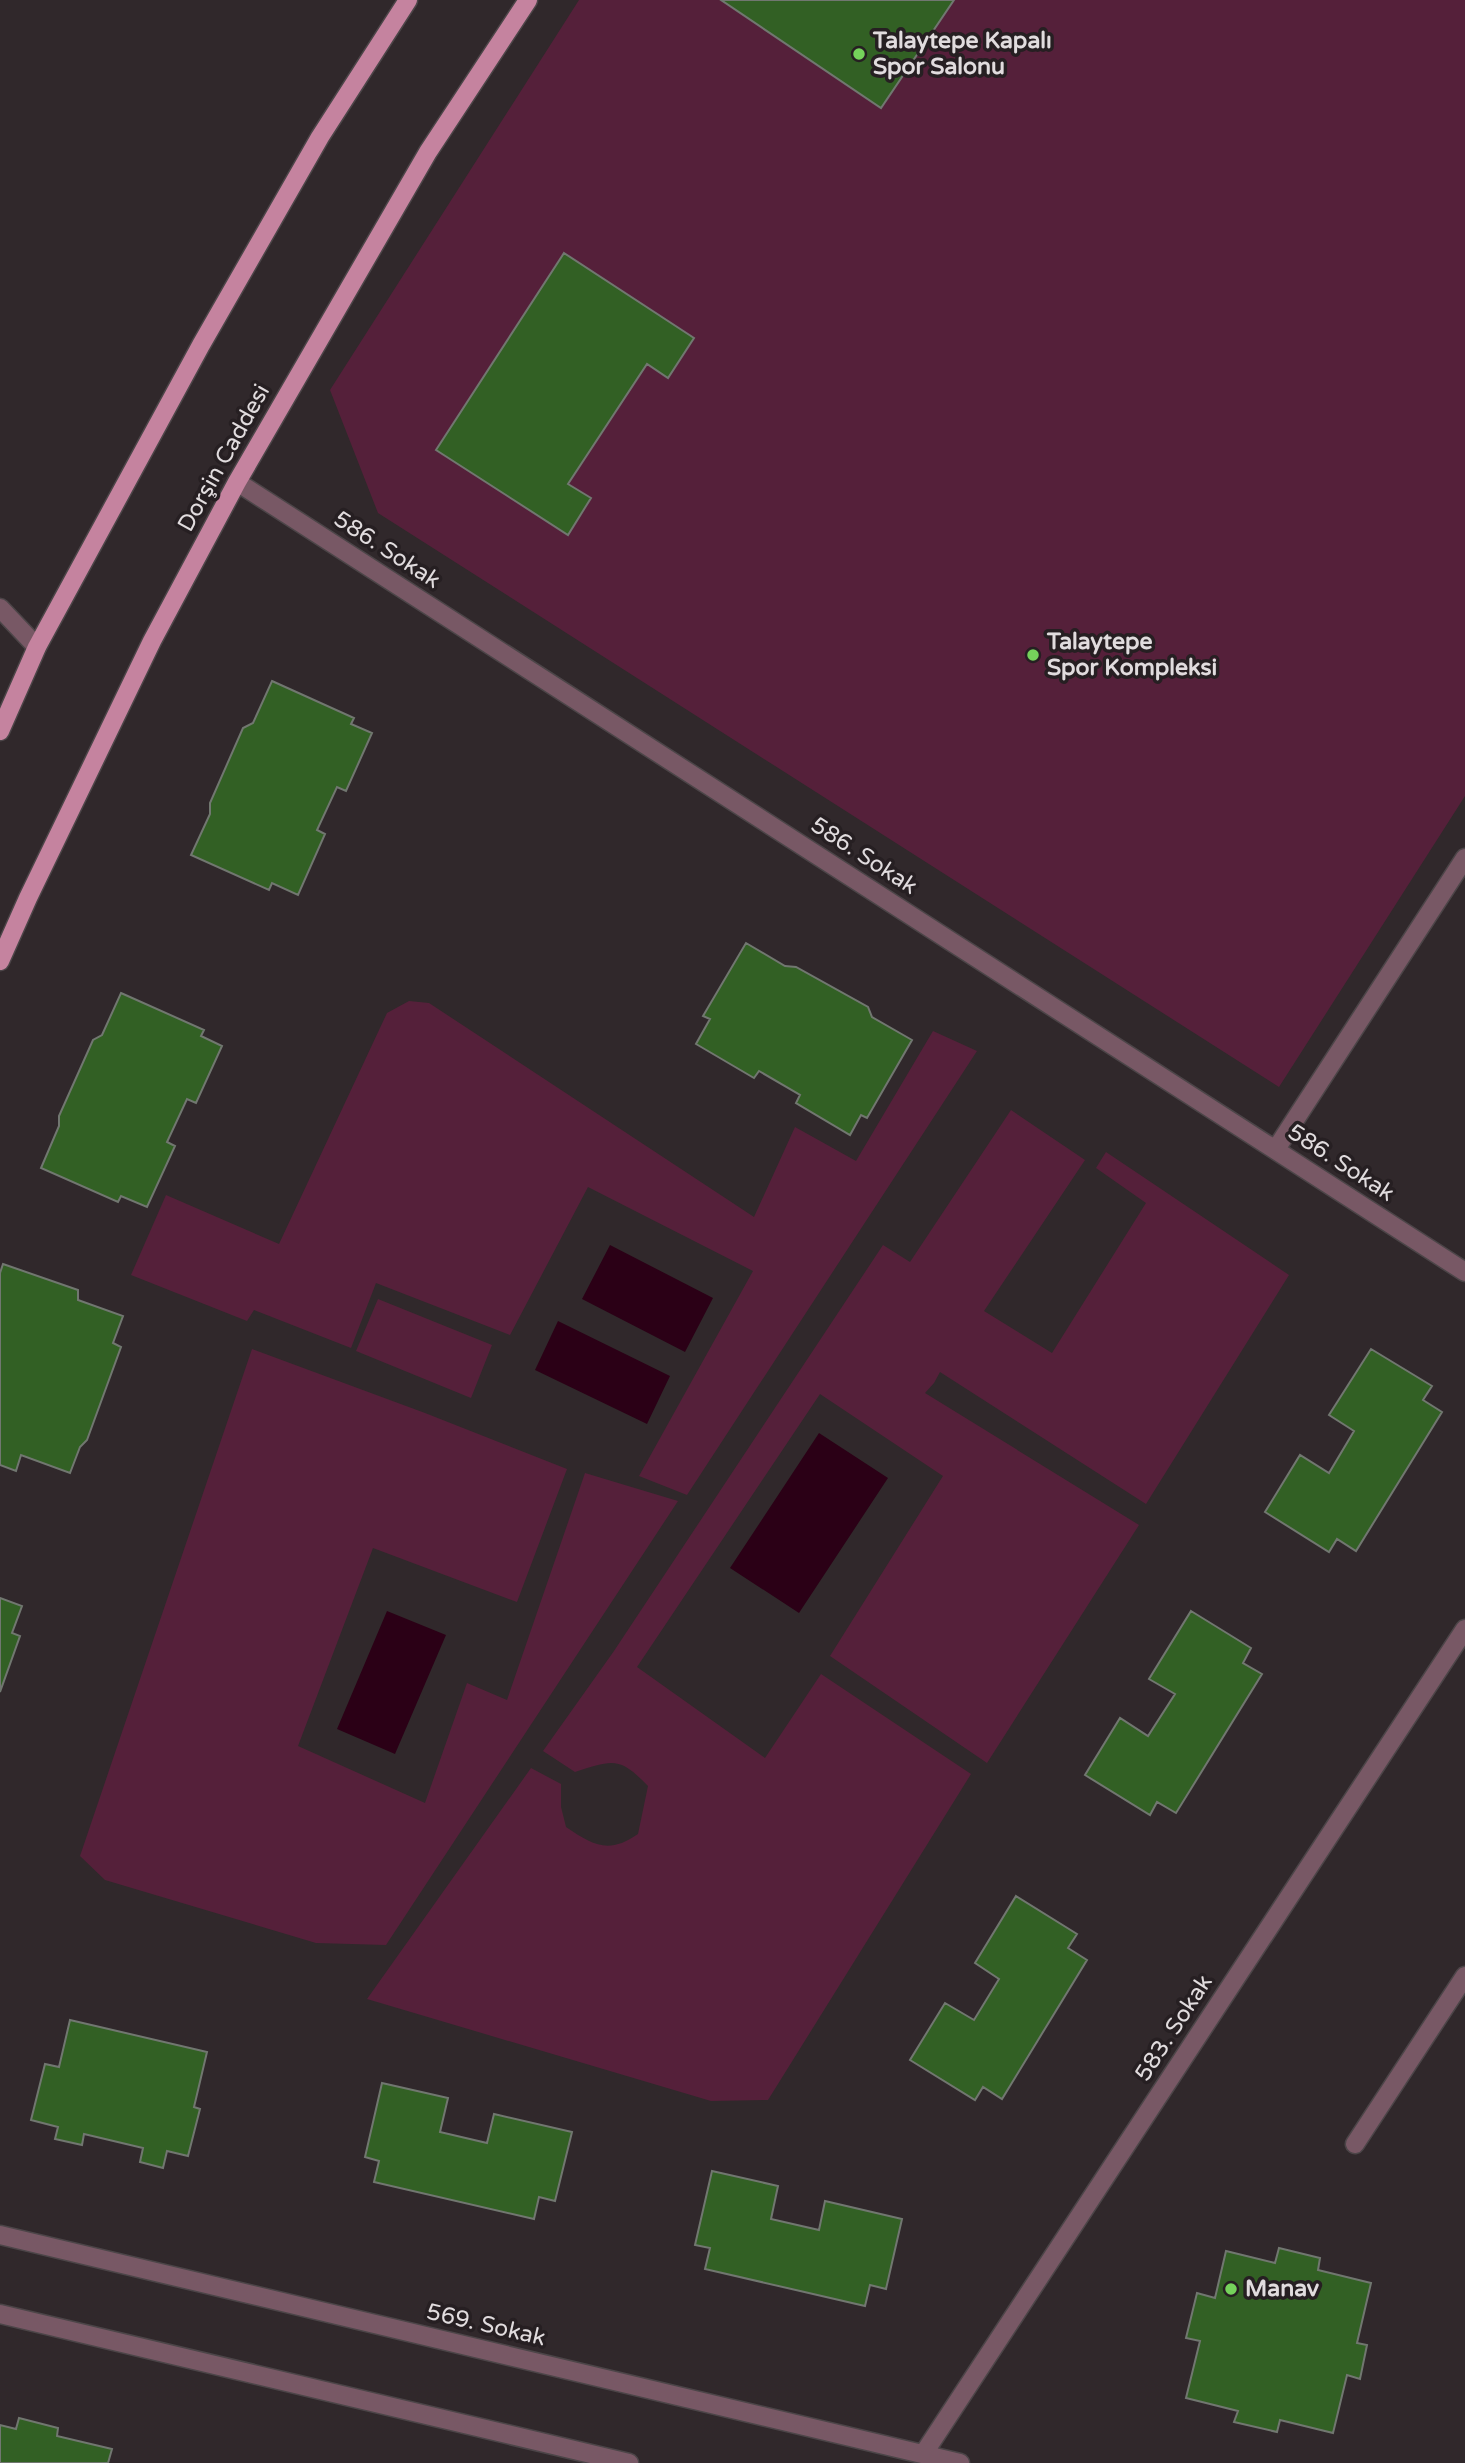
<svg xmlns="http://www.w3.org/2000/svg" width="1465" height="2463" viewBox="0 0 1465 2463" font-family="'Varela Round',sans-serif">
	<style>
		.green { fill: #55203a }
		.water { fill: #2b0016 }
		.building { fill: #326024; stroke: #717770; stroke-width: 2 }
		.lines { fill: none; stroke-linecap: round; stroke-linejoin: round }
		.minor-casing { stroke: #4c4548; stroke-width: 21 }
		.major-casing { stroke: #4c4548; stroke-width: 21 }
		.minor { stroke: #785865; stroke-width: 18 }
		.major { stroke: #c5839f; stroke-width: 18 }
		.poi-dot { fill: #75d25b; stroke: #261f22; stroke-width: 2.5 }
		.labels { text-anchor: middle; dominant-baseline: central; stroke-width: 7; stroke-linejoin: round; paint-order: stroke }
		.poi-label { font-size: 23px; font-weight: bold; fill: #e1dcde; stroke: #261f22; text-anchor: start }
		.street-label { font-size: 23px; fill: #e1dcde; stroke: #261f22 }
	</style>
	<rect width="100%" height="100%" fill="#30282b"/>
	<!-- green -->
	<path class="green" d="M579,0H1465V796L1279,1087L378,513L330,390Z
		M409,1001L429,1003L754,1217L795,1127L856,1161L933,1031L977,1051L687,1495L639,1476L753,1271L588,1187L510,1335L376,1283L351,1348L254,1310L247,1321L131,1275L166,1195L279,1244L387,1013Z
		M1011,1110L1085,1160L984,1311L1052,1353L1146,1203L1096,1168L1106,1152L1289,1275L1146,1504L940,1372L934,1383L925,1393L1139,1525L987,1763L830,1656L943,1476L820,1394L637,1667L765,1758L821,1674L971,1774L768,2100L711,2101L367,1999L531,1768L561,1784V1807L566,1827C594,1846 609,1854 638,1834L648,1786C619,1756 613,1760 575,1772L543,1751L614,1651L883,1245L910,1262Z
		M378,1299L492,1345L471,1398L356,1351Z
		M252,1349L425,1413L567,1469L517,1602L373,1548L298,1746L425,1803L467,1683L507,1700L585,1473L678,1501L386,1945L316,1943L105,1880L80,1856Z"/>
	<!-- water -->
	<path class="water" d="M610,1245L713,1298L685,1352L582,1299Z
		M558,1321L670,1376L647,1424L535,1370Z
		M819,1433L888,1478L799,1613L730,1568Z
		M387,1611L446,1635L395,1754L337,1729Z"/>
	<!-- building -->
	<path class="building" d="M721,0H954L881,108Z
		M564,253L694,338L668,378L647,364L568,484L591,498L568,535L436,450Z
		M272,681L354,718L351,724L372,733L346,791L337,787L317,830L325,834L298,895L272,883L269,890L191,855L210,814V803L243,728L253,723Z
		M746,943L785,966L796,967L868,1007L872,1017L912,1040L867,1118L861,1115L850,1135L796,1103L800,1095L759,1071L754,1078L696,1044L710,1019L703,1016Z
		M121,993L204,1030L201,1036L222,1046L196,1103L187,1099L167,1142L175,1146L147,1207L121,1196L118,1202L41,1168L59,1126V1116L93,1040L102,1035Z
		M3,1264L78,1290V1300L123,1316L113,1343L121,1347L87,1440L80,1447L70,1473L21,1455L16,1471L0,1465V1273Z
		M1371,1349L1432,1386L1423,1400L1442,1412L1356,1551L1337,1539L1329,1552L1265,1512L1300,1455L1329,1473L1354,1431L1329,1415Z
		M0,1598L22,1606L12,1633L20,1636L0,1692Z
		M1191,1611L1251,1648L1243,1663L1262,1674L1176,1813L1157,1802L1150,1815L1085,1775L1120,1718L1148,1736L1175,1694L1149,1679Z
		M1016,1896L1077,1934L1068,1948L1087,1960L1002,2099L983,2087L975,2100L910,2060L945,2003L974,2020L999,1979L975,1963Z
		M70,2020L207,2052L194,2107L200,2109L188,2156L167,2151L163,2168L140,2162L143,2148L84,2134L82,2145L55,2139L58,2127L31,2120L45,2064L59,2067Z
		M382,2083L448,2098L440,2132L487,2143L494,2114L572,2132L555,2201L539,2197L534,2219L374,2182L379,2161L365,2157Z
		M712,2171L778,2186L771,2219L819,2230L825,2201L902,2219L886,2289L870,2285L865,2306L705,2269L710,2248L695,2245Z
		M1279,2248L1320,2258L1318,2270L1371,2283L1357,2343L1367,2345L1360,2379L1347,2375L1333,2433L1280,2420L1277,2432L1234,2422L1238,2411L1186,2398L1200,2341L1186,2338L1197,2293L1215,2298L1226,2251L1275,2263Z
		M19,2418L58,2428L57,2436L112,2449L108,2463H0V2425L16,2429Z"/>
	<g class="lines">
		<!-- minor casing -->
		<g class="minor-casing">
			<path id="minor" d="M237,482L1465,1272
				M0,608L37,647
				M1276,1149L1465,858
				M1355,2144L1465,1976
				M0,2235L960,2463
				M0,2314L629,2463
				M924,2453L1465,1629"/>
		</g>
		<!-- major casing -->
		<g class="major-casing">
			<path id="major" d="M0,731L37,647L201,345L320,137L408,0
				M0,961L28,898L152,641L237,482L428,152L528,0"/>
		</g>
		<!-- minor -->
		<use href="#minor" class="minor"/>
		<!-- major -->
		<use href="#major" class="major"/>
	</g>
	<!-- markers -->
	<g class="poi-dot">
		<circle cx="859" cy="54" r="7"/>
		<circle cx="1033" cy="655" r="7"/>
		<circle cx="1231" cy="2289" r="7"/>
	</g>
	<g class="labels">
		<!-- poi labels -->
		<g class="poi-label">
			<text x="873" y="41">Talaytepe Kapalı<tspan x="873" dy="26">Spor Salonu</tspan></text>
			<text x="1047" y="642">Talaytepe<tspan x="1047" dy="26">Spor Kompleksi</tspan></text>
			<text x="1245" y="2289">Manav</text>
		</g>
		<!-- street labels -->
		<g class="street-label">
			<text transform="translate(224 458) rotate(-61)">Dorşin Caddesi</text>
			<text transform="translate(387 550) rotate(33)">586. Sokak</text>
			<text transform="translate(864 856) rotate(33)">586. Sokak</text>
			<text transform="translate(1341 1163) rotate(33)">586. Sokak</text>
			<text transform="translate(1174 2028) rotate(-57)">583. Sokak</text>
			<text transform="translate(486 2325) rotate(13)">569. Sokak</text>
		</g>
	</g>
</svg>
